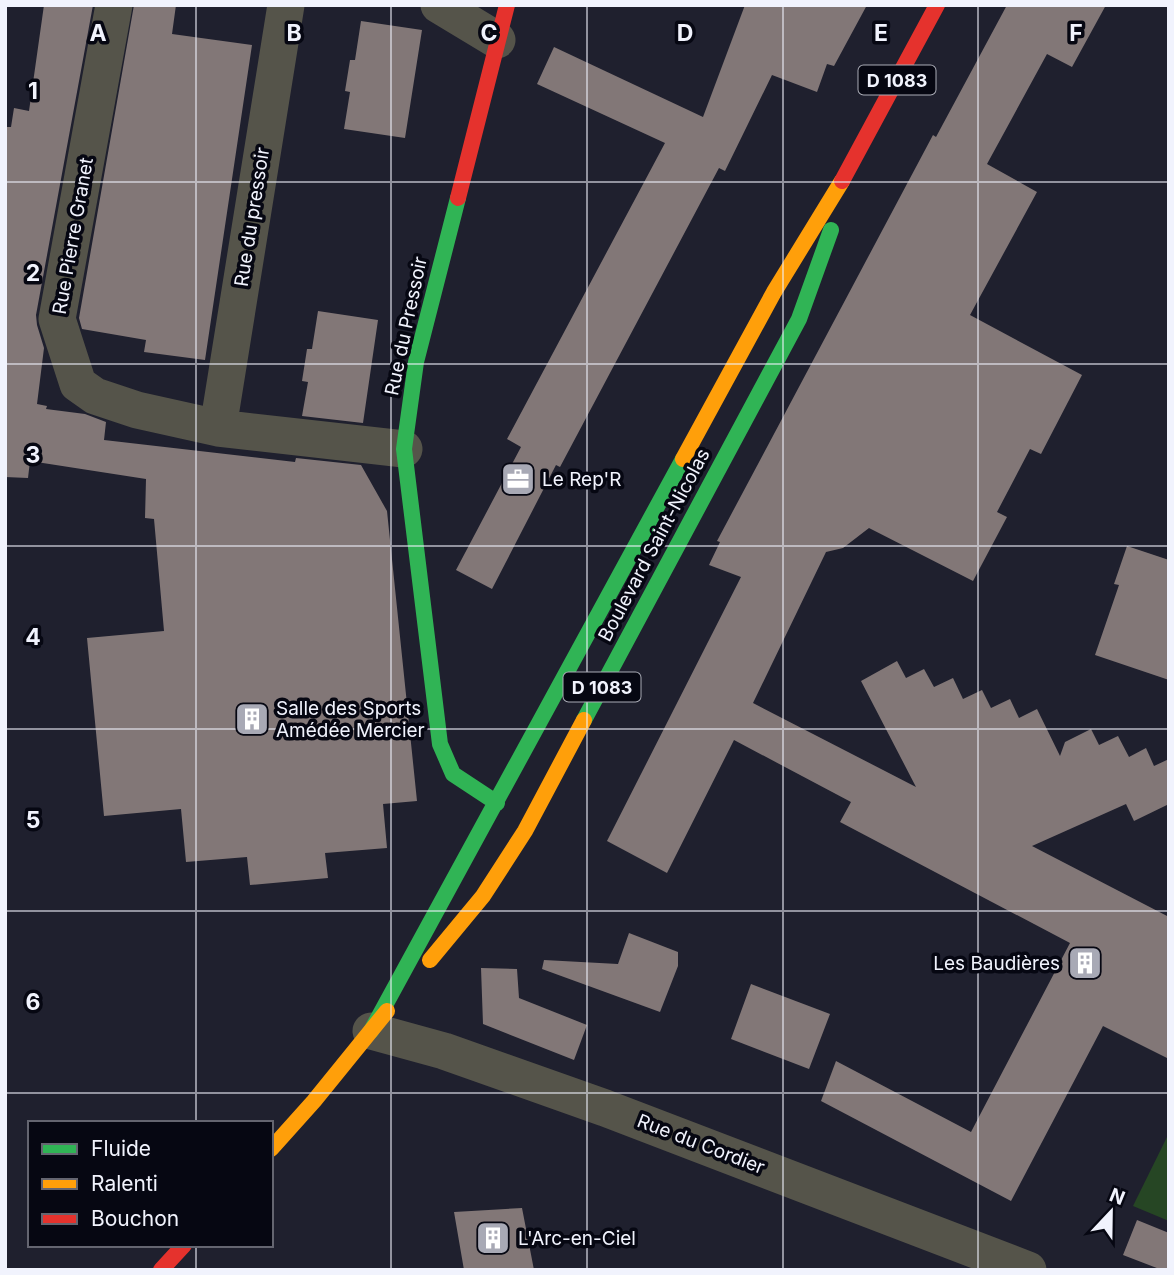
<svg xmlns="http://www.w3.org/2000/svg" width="1174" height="1275" viewBox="0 0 1174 1275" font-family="Inter,sans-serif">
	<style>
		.pitch { fill: #264624 }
		.building { fill: #827777 }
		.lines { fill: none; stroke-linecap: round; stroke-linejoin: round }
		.street { stroke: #55544a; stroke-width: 37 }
		.fast { stroke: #30b455; stroke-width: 16 }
		.slow { stroke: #ff9f0a; stroke-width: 16 }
		.jam { stroke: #e5322d; stroke-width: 16 }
		.grid { fill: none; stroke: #f1f3fd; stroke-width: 2; stroke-opacity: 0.55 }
		.labels { text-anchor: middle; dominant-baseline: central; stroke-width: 7; stroke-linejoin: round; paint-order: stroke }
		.shield { fill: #060712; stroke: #aaacb6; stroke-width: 2 }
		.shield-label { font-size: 18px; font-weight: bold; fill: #f1f3fd }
		.street-label { font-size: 19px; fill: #f1f3fd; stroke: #060712 }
		.poi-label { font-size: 19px; fill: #f1f3fd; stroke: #060712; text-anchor: start }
		.grid-label { font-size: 23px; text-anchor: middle; font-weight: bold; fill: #f1f3fd; stroke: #060712; stroke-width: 7; stroke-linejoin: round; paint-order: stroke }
	</style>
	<rect width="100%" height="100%" fill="#1f202e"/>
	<!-- pitch -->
	<path class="pitch" d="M1169,1133V1221L1133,1206Z"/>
	<!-- building -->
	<path class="building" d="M44,5H93L36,315L37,325L44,348L37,404L47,406L46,409L85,414L106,422L104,440L295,462L296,458L361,465L387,511L417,801L383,804L387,848L325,853L328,878L250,885L247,857L186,862L181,809L104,816L87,638L164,631L154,519L145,518L146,479L30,461L28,478L5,477V127H11L14,108L29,111Z
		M134,5H176L172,34L252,45L205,360L144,352L146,340L82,329L79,318Z
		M745,5H867L834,66L827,64L817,92L772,75L725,171L719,168L560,467L556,465L492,589L456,570L521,447L507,439L665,143L537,84L554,47L703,117Z
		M1007,5H1106L1072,67L1047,54L987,164L1037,192L970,315L1082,375L1041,454L1030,449L997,512L1007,517L973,581L869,528L843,548L826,552L753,703L916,787L861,681L897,661L906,678L924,669L934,687L953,678L963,699L982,690L991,708L1010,699L1019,718L1037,709L1060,756L1065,742L1091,729L1099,745L1118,736L1129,757L1146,748L1154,766L1169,759V804L1134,821L1126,804L1032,846L1169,917V1059L1103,1026L1011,1201L821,1101L836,1061L971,1132L1070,943L840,822L851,802L734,740L667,873L607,841L741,577L709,565L720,542L717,541L933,135L936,137Z
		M361,21L422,30L405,138L344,129L350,92L345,91L350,60H355Z
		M318,311L378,320L363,423L302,416L308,382L302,381L307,349H312Z
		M1127,546L1169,560V680L1095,655L1119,585L1114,584Z
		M629,933L678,952V966L660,1012L542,969L544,960L618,964Z
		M481,968L517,969L519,998L587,1025L574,1060L483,1024Z
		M751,984L830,1014L809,1069L731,1039Z
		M522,1208L534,1270H464L454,1212Z
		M1137,1220L1169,1233V1270H1162L1123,1255Z"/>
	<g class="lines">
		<!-- street -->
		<path class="street" d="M114,5L57,319L78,384L95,396L137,410L218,428L404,449
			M439,5L497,40
			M218,428L286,5
			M371,1031L444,1051L605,1108L1028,1270"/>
		<!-- fast -->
		<path class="fast" d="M458,198L416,362L404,449L440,744L453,774L497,803
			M584,720L799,319L831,230
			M371,1031L683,459"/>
		<!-- slow -->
		<path class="slow" d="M683,459L774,292L842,181
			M430,960L483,896L525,831L584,720
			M271,1149L314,1101L387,1011"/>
		<!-- jam -->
		<path class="jam" d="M842,181L937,5
			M458,198L507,5
			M161,1270L184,1245"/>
	</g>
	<!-- grid -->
	<path class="grid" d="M196,5V1123M391,5V1270M587,5V1270M783,5V1270M978,5V1270M5,182H1169M5,364H1169M5,546H1169M5,729H1169M5,911H1169M5,1093H1169M196,1245V1270"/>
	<!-- icons -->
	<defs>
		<g id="office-square" transform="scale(1.75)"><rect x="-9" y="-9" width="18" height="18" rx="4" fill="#a8a9b5" stroke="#060712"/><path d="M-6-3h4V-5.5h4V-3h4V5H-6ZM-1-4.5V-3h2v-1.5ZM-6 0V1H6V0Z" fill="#fff"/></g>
		<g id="building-square" transform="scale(1.75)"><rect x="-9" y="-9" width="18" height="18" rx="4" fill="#a8a9b5" stroke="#060712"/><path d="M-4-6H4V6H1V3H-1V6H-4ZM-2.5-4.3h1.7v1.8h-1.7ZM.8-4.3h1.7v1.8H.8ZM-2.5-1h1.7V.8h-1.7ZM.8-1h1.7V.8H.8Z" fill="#fff"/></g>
	</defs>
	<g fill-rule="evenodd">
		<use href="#office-square" x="518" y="479"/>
		<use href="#building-square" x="252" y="719"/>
		<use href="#building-square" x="1085" y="963"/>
		<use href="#building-square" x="493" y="1238"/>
	</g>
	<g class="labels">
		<!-- shield labels -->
		<g class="shield">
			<rect x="858.5" y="65.5" width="77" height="29" rx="5"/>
			<rect x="563.5" y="672.5" width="77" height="29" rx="5"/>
		</g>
		<g class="shield-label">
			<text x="897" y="80">D 1083</text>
			<text x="602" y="687">D 1083</text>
		</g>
		<!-- street labels -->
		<g class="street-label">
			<text transform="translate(252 217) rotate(-81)">Rue du pressoir</text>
			<text transform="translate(73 236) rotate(-80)">Rue Pierre Granet</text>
			<text transform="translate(406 326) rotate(-78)">Rue du Pressoir</text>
			<text transform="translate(654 545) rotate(-62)">Boulevard Saint-Nicolas</text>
			<text transform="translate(701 1144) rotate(21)">Rue du Cordier</text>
		</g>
		<!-- poi labels -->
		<g class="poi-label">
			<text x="542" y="479">Le Rep'R</text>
			<text x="276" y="708">Salle des Sports<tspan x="276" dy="22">Amédée Mercier</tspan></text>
			<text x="1060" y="963" text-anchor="end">Les Baudières</text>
			<text x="518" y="1238">L'Arc-en-Ciel</text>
		</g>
	</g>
	<g class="grid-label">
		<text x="98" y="41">A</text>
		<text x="294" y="41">B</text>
		<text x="489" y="41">C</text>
		<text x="685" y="41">D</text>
		<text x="881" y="41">E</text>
		<text x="1076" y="41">F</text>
		<text x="33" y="99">1</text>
		<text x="33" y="281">2</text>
		<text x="33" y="463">3</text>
		<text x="33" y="645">4</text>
		<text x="33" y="828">5</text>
		<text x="33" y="1010">6</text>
	</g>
	<!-- border -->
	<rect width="1174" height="1275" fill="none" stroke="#f1f3fd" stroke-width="14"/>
	<!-- legend -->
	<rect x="28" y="1121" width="245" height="126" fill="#060712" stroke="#646570" stroke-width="2"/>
	<rect x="42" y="1144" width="35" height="10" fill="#30b455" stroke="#646570" stroke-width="2"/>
	<text x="91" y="1156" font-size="21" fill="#f1f3fd">Fluide</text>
	<rect x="42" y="1179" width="35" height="10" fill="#ff9f0a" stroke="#646570" stroke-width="2"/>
	<text x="91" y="1191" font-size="21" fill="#f1f3fd">Ralenti</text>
	<rect x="42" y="1214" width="35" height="10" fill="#e5322d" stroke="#646570" stroke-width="2"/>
	<text x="91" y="1226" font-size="21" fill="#f1f3fd">Bouchon</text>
	<!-- north arrow -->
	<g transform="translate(1111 1212) rotate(22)" stroke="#060712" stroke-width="5" paint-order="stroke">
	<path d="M0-5L12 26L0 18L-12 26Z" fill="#f1f3fd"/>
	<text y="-10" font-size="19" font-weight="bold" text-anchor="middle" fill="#f1f3fd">N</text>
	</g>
</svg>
